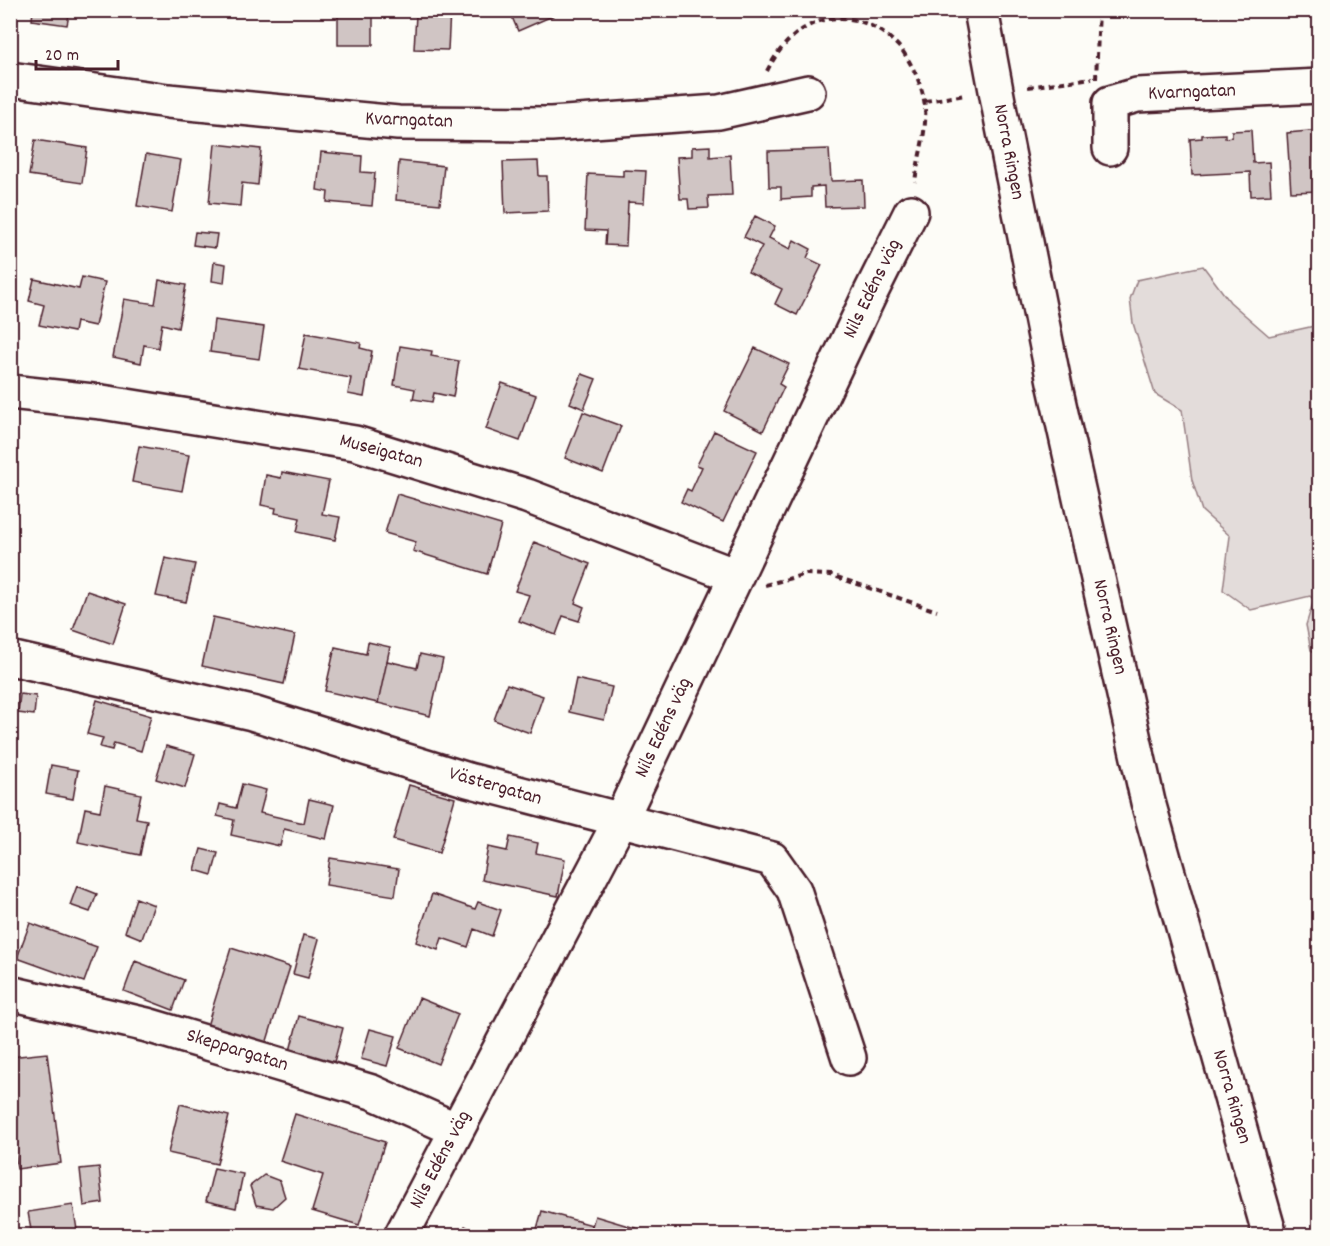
<svg xmlns="http://www.w3.org/2000/svg" width="1330" height="1246" viewBox="0 0 1330 1246" font-family="Dekko,sans-serif">
	<style>
		.green { fill: #e3dcda; stroke: #967e82; stroke-width: 1.5 }
		.building { fill: #d0c5c4; stroke: #4a1f2b; stroke-width: 1.5 }
		.lines { fill: none; stroke-linecap: round; stroke-linejoin: round }
		.minor-casing { stroke: #4a1f2b; stroke-width: 38 }
		.path { stroke: #4a1f2b; stroke-width: 4; stroke-dasharray: 6 4.5; stroke-linecap: butt }
		.minor { stroke: #fdfcf7; stroke-width: 33 }
		.labels { text-anchor: middle; dominant-baseline: central; stroke-width: 4.5; stroke-linejoin: round; paint-order: stroke }
		.street-label { font-size: 20px; fill: #4a1f2b; stroke: #fdfcf7 }
	</style>
	<rect width="100%" height="100%" fill="#fdfcf7"/>
	<filter id="ink" filterUnits="userSpaceOnUse"><feTurbulence type="fractalNoise" baseFrequency=".0167" numOctaves="2"/><feDisplacementMap in="SourceGraphic" scale="12" xChannelSelector="R" yChannelSelector="G"/><feConvolveMatrix kernelMatrix="1 2 1 2 8 2 1 2 1" color-interpolation-filters="sRGB"/></filter>
	<g filter="url(#ink)">
		<!-- green -->
		<path class="green" d="M1203,266L1230,302L1269,336L1319,325V655L1311,650L1306,625L1314,600L1310,596L1251,610L1223,590L1230,536L1202,511L1192,480L1182,410L1155,394L1133,323L1130,299L1137,280Z"/>
		<!-- building -->
		<path class="building" d="M33,10H70L67,25L32,20Z
			M203,10H238L237,16Z
			M338,10H373V45H338Z
			M407,10H450L448,50L414,49L416,15H407Z
			M509,10H566L518,31Z
			M1251,130L1253,163L1269,162L1271,195L1251,196L1250,172L1192,175L1190,139L1202,138V135L1225,134V138L1232,137V131Z
			M1320,130V191L1291,192L1287,133Z
			M35,140L87,148L82,183L29,175Z
			M215,144L261,149L258,185L242,183L240,206L209,203Z
			M710,146V157L730,155L732,195L708,196L709,208L689,209L688,199H680L677,157L692,156V147Z
			M829,149L831,181L863,180L864,206L825,207L824,186L811,187V197L781,199V187H769L768,151Z
			M321,152L362,156L361,172L375,173L372,206L327,202L328,192L317,190Z
			M146,154L181,160L172,212L137,206Z
			M399,161L444,166L440,204L396,200Z
			M538,161L539,176H547L548,211L505,213L503,162Z
			M623,170L646,171L644,203L628,202L626,246L605,245L606,231L585,230L588,174L623,176Z
			M755,216L775,226L769,238L790,249L794,240L811,249L807,258L822,265L797,315L775,304L782,289L748,272L762,246L744,237Z
			M195,232L217,234L215,248L193,245Z
			M214,262L226,264L224,283L212,281Z
			M82,277L105,282L95,326L76,322L74,332L39,325L44,305L29,301L34,279L79,289Z
			M159,280L186,285L178,328L162,324L158,348L144,345L141,363L113,357L124,299L155,304Z
			M214,320L264,327L259,359L210,352Z
			M306,333L361,343L360,348L372,351L364,397L348,394L351,378L299,369Z
			M400,346L432,351L431,356L459,361L453,397L434,393L432,402L413,399L415,389L394,385Z
			M755,348L789,364L779,384L784,387L763,431L724,411Z
			M582,374L596,379L584,409L570,403Z
			M502,383L536,395L520,441L486,429Z
			M583,412L621,426L603,473L565,458Z
			M714,431L757,451L723,522L681,502L687,489L691,491L702,467L697,465Z
			M139,446L189,455L182,491L132,482Z
			M282,472L329,481L322,514L340,517L335,540L297,532L300,518L275,513L276,508L261,505L266,475L281,478Z
			M397,494L501,525L487,574L413,551L416,542L385,533Z
			M534,542L590,564L575,603L584,607L579,621L563,616L556,635L519,621L529,595L515,591Z
			M165,558L195,564L186,602L156,596Z
			M87,591L126,604L113,644L73,630Z
			M213,617L295,635L284,684L202,666Z
			M368,642L390,647L378,703L325,691L335,647L366,654Z
			M420,654L443,659L430,716L378,703L387,661L417,668Z
			M576,679L612,687L604,720L569,712Z
			M507,684L543,696L530,733L494,720Z
			M20,694L36,696L34,715L18,713Z
			M97,700L151,716L141,751L114,743L112,750L100,747L103,738L87,734Z
			M166,746L195,754L185,788L156,779Z
			M51,765L78,770L73,799L46,794Z
			M242,784L266,790L260,813L304,823L309,799L334,805L326,839L284,829L280,846L231,835L234,820L217,816L220,804L236,808Z
			M409,785L455,798L439,853L393,840Z
			M105,786L141,794L136,818L147,820L140,855L78,842L85,808L100,811Z
			M510,837L538,843L536,853L565,859L558,896L482,880L488,847L507,851Z
			M201,849L218,853L212,875L195,870Z
			M330,858L399,869L395,896L326,885Z
			M77,886L97,894L90,912L70,905Z
			M432,894L475,909L478,902L501,910L492,936L474,929L468,947L442,938L438,950L416,942Z
			M136,898L154,905L142,939L125,932Z
			M30,923L97,947L84,982L17,958Z
			M303,935L319,939L308,978L293,974Z
			M231,948L290,967L266,1044L207,1026Z
			M135,961L184,980L173,1010L124,991Z
			M419,998L458,1014L438,1064L399,1048Z
			M299,1016L343,1028L334,1062L290,1051Z
			M370,1029L396,1036L387,1066L361,1059Z
			M47,1053L61,1163L17,1169L10,1114V1057Z
			M180,1104L229,1116L217,1164L168,1153Z
			M295,1114L385,1142L359,1225L312,1211L323,1175L280,1161Z
			M99,1167L103,1203L84,1206L80,1169Z
			M214,1168L243,1174L236,1208L206,1201Z
			M264,1175L280,1181L285,1197L273,1208L256,1205L250,1186Z
			M73,1205L78,1236H32L28,1212Z
			M542,1211L592,1225L589,1236H535Z
			M595,1216L662,1236H589Z
			M465,1226L483,1236H461Z"/>
		<g class="lines">
			<!-- minor casing -->
			<g class="minor-casing">
				<path id="minor" d="M981,10L1000,112L1054,382L1148,802L1270,1236
					M10,79L168,101L398,123L551,124L719,112L808,92
					M1110,148V103L1137,95L1320,86
					M10,392L102,402L355,443L527,496L736,576
					M10,658L252,713L468,780L772,859L794,890L849,1058
					M10,993L147,1025L372,1092L457,1130
					M401,1236L620,821L869,296L911,212"/>
			</g>
			<!-- path -->
			<path class="path" d="M767,71C798,10 857,0 902,50C912,65 921,82 924,100C929,127 918,156 915,182
				M1096,79L1099,10
				M1028,87L1092,78
				M925,101L966,95
				M765,585L806,574L831,575L937,611"/>
			<!-- minor -->
			<use href="#minor" class="minor"/>
		</g>
	</g>
	<g class="labels">
		<!-- street labels -->
		<g class="street-label">
			<text transform="translate(1192 93) rotate(-2)">Kvarngatan</text>
			<text transform="translate(409 121) rotate(2)">Kvarngatan</text>
			<text transform="translate(1008 152) rotate(79)">Norra Ringen</text>
			<text transform="translate(873 289) rotate(-64)">Nils Edéns väg</text>
			<text transform="translate(381 452) rotate(15)">Museigatan</text>
			<text transform="translate(1109 627) rotate(77)">Norra Ringen</text>
			<text transform="translate(664 728) rotate(-65)">Nils Edéns väg</text>
			<text transform="translate(495 787) rotate(16)">Västergatan</text>
			<text transform="translate(237 1051) rotate(17)">Skeppargatan</text>
			<text transform="translate(1231 1097) rotate(74)">Norra Ringen</text>
			<text transform="translate(441 1160) rotate(-62)">Nils Edéns väg</text>
		</g>
	</g>
	<!-- margin -->
	<rect width="1330" height="1246" fill="none" stroke="#fdfcf7" stroke-width="36"/>
	<rect x="18" y="18" width="1294" height="1210" fill="none" stroke="#4a1f2b" stroke-width="2" filter="url(#ink)"/>
	<!-- scale -->
	<path d="M36 60v9h82v-9" fill="none" stroke="#4a1f2b" stroke-width="3"/>
	<text x="45" y="60" font-size="18" fill="#4a1f2b" stroke="#fdfcf7" stroke-width="4.5" paint-order="stroke">20 m</text>
</svg>
